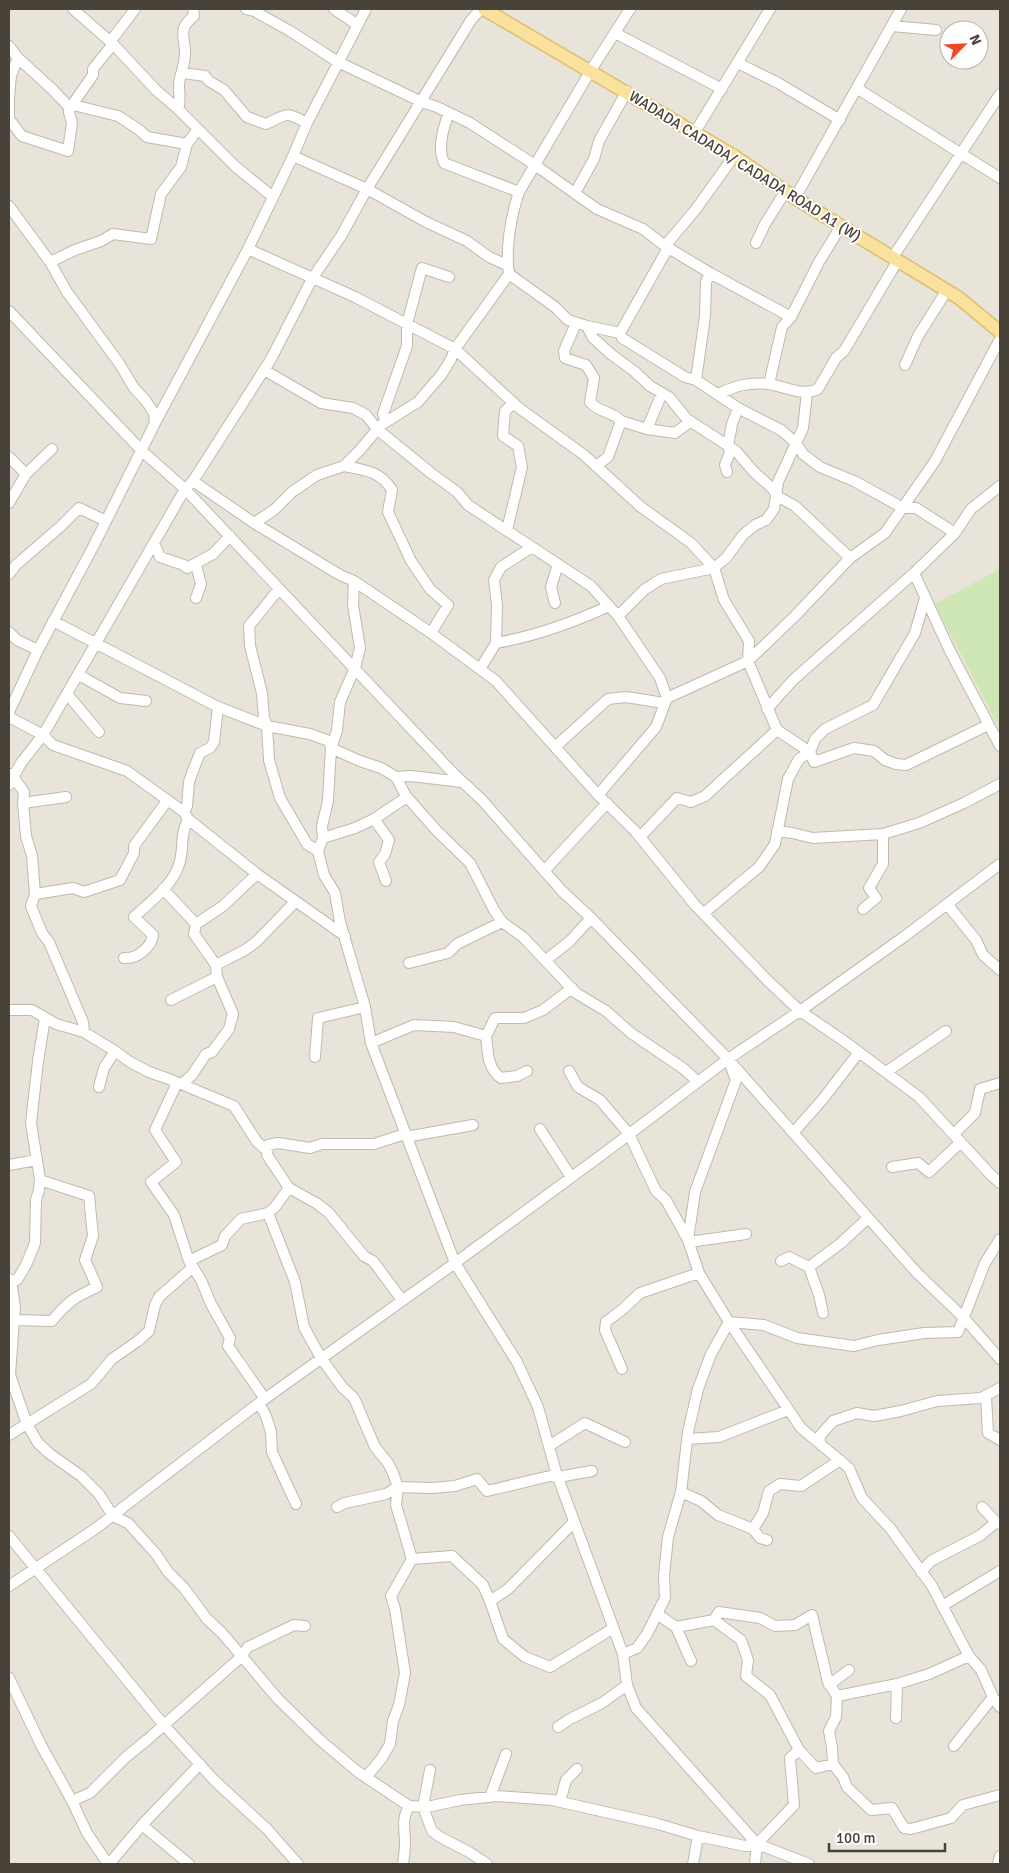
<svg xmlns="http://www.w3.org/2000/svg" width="1009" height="1873" viewBox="0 0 1009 1873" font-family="Signika,sans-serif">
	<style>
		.residential { fill: #e8e4d9; fill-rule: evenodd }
		.pitch { fill: #cfe6b5 }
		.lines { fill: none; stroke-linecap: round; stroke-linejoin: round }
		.minor-casing { stroke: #c0baad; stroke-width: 12 }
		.major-casing { stroke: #dfbf6e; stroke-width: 15 }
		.minor { stroke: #fff; stroke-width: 10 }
		.major { stroke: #fae29e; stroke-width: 12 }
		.labels { text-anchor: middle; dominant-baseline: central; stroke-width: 4; stroke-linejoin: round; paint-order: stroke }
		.street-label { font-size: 15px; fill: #484239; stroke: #fff }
	</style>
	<rect width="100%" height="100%" fill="#f4f2ea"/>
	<!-- residential -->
	<path class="residential" d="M9,9H1000V1864H9ZM949,30H979V60H949Z"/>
	<!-- pitch -->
	<path class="pitch" d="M1000,569V729L935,604Z"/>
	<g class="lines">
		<!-- minor casing -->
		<g class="minor-casing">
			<path id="minor" d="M73,9L113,44L156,90L178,109L236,167L273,197
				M246,9L254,11L290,31L338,62L422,102L437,107L470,123L535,165L597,209L643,229L665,246L710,273L791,317
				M334,9L358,25
				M892,26L936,30
				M615,33L722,89
				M110,42L135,9
				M9,46L18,58L52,89L70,108
				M738,63L778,83L840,120
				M183,73L205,76L209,81L224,90L247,117L266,124C287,115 284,110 307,123
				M858,89L1000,178
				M9,98L11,75L18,58
				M9,99V119L22,136L68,151L72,123L69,112L70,108L93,75V69L113,44
				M73,105L118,116L138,129L147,137L187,144
				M178,109C182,99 177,88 180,78C182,70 184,66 185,55C186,38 176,30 194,16L193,9
				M449,113C443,128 437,148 444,163L519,192
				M695,132L770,9
				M293,156L367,189L426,222L467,241L489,257L507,265
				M575,193L594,159L599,141L627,91
				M795,198L901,9
				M9,206L50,262L67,292L119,363L134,388L146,401L154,413L155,423
				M756,243L765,224L785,192
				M665,246L696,209L734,156
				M248,249L355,297L455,349L519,408L584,455L641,507L691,543L714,568L724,600L749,641L748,661L777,730L705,796L691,802L677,798L640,837
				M893,257L1000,94
				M50,262L75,250L101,241L113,234L151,239L161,194L181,167L187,144L198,129
				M509,274L555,307L568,320L587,326L620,333L622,338L685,377L696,380L738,408L781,430L796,443L803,454L820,467L854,481L903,508H916L955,533
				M9,311L142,451L185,489L454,774L482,800L562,891L591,918L728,1059L917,1273L964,1318L1000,1359
				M576,323L564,351L565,358L586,365L594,378L590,402C600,414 611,410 621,421L608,457L596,466
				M587,326L593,338L612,355L634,371L650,386L669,397L687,419L736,451L753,471L773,489L777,496L795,506L850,558
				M620,333L668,248
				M905,365L918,336L947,290
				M264,370L321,403L353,408L366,415L378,430L431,473L457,492L468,505L591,586L618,616L660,678L667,698
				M696,380L705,316L706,282L710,273
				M769,384L782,327L791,317L819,262L841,226
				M662,393L647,429L675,433L690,422
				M718,394C735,386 748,382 768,384C784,386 803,397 818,389L836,358L844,351L898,260
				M386,421L383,414L407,346V324L422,268L449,277
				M621,421L647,429
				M9,457L26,474
				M344,466C365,470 380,471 392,490L388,512L411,561L430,589L448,605L431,633
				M727,472L725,465L730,452L728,446L732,424L738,408
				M193,481L254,523L340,575L354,581L431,633L496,681L598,795L635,831L695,905L768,981L800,1011L844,1041L919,1097L991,1175L1000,1183
				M9,503L26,474L52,449
				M254,523L274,510L292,492L317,475L344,466L359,451L381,425L418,402L442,374L451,359L455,349L509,274C505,249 511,216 519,192L591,70L630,9
				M507,530L522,467L518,446L503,436L505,411L514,403
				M154,543L160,557L184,565L187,568L213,554L230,536
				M196,565L201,584L196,598
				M914,573L950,651L1000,746
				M9,574L16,565L60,527L79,508L106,521
				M279,589L249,626L250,646L262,693L264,718L267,726L269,760L280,798L307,844L318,851L324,875L335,893L340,922L365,1007L371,1043L455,1263L517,1362L538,1407L556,1472L623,1654L627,1685L636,1708L757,1844L809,1864
				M555,603L551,587L558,564
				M618,616L644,590L661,579L714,568L726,558L743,535L755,525L766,520L774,509L778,482L803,428L807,393
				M53,621L218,707L267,726L310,734L329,741L331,748L360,761L381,768L396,777L411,776L462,782
				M9,632L17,640L38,650
				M496,643L497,605L494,580L501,567L532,547
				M480,669L496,643C536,636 572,623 609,606
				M79,675L120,698L146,701
				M67,694L99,732
				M767,709L793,680L914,573L955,533L971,509L1000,486
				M9,712L38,650L93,547L155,423L248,249L293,156L307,123L366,9
				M9,717L43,735L53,745L127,771L184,812L188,819L257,874L345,936
				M777,730L810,752L814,762L854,748L874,751L885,760L896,764L906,765L988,725
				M555,747L608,699L626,697L664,703
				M11,774L24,792L23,803L26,836L32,856L35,894L31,906L42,933L49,942L83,1022L84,1032
				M396,777L406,796L437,831L470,863L494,910L502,922L523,937L576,993L606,1011L631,1033L684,1069L698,1082
				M9,785L21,763L43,735L185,489L193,481L271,359L312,279L341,236L367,189L471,20L481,9
				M598,795L656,727L667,698L748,661L795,616L850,558L885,533L935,461L1000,339
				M23,803L66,797
				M184,812L187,806L189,782L194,768L200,753L210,748L214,742L218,707
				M374,819L389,840L385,854L379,862L386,881
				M777,831L792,833L813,838L883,834L919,823L964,803L1000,784
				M323,838L355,828L374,819L407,797
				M318,851L323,838L322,826L328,801L331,748L337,731L340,702L355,668L360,648L353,605L354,581
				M544,871L607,803
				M163,889L196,924L194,934L216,965L217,977L233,1014L229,1029L212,1052L206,1054L192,1075L182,1084
				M35,894L73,888L84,892L120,880L134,853V846L167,801
				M947,904L976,940L983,955L1000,970
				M863,909L876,898L869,888L883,864V834
				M704,913L759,867L775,844L788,779L799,759L810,752L815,739L825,729L873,705L915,633L925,598
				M196,924L223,906L257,874
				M124,958C137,959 151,948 153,935L134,917C151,901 175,884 180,861C184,845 180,835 188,819
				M546,960L570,941L591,918
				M409,963L448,953L457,944L502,922
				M216,965L245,950L256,942L295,902
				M171,1000L217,977
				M9,1010H32L56,1024L84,1032L115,1051L130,1062L149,1072L169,1079L234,1106L257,1142L264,1148L268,1145L278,1143L310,1148L322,1144H374L405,1134
				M486,1036C488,1052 487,1068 501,1078L517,1076L527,1071
				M371,1043L414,1025L454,1027L486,1036L495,1018H524L543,1010L572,988
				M315,1057L318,1018L365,1007
				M731,1067L736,1080L695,1192L688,1240L699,1273L729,1322L801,1428L849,1468L862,1498L890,1528L932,1586L961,1641L969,1656L981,1670L993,1697L1000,1707
				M569,1071L578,1087L600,1100L629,1134L656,1191L666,1200L688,1240
				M886,1072L946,1031
				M177,1083L155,1130L176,1162L151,1182L174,1215L189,1261L201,1280L211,1304L230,1338L228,1346L265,1399
				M99,1087L104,1068L115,1051
				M540,1129L571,1177
				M793,1133L823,1099L859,1052
				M954,1134L975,1113L980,1089L1000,1083
				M406,1137L473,1125
				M268,1145L267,1155L289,1188L316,1203L328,1212L364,1256L373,1261L402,1300
				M9,1165L37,1160
				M892,1167L918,1163L929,1172L961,1142
				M289,1188L275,1207L268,1213L295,1282L304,1327L321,1358L343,1388L354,1398L375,1447L388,1463L393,1473L398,1487L396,1505L412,1559
				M689,1242L746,1234
				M189,1261L222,1245L225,1236L241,1219L268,1213
				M781,1261L789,1257L809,1267
				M9,1279L11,1281L15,1306L10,1375L27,1424L38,1443L50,1454L81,1476L99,1494L113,1516L128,1523L156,1554L168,1572L184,1588L207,1619L222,1633L278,1699L320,1740L358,1772L409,1806L427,1807L460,1800L497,1796L552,1800L658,1824L698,1836L745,1846L757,1844
				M11,1281L17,1280L26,1265L35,1243L36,1200L39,1190L40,1180L31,1123L38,1061L45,1018
				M823,1313L819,1295L809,1267L841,1243L868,1218
				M14,1320L52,1321C67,1302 75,1297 97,1287L85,1260L93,1236L89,1196L40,1180
				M729,1322L764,1325L797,1338L854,1346L878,1340L924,1333L958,1332L985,1263L1000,1239
				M622,1369L605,1330L606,1322L623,1309L640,1293L699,1273
				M986,1396L988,1433L1000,1440
				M259,1403L266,1416L271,1432L272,1452L296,1504
				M9,1435L91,1384L112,1359L138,1341L149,1331L155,1305L159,1297L193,1267
				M687,1439L719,1437L788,1410
				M821,1445L819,1437L833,1421L857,1413L874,1416L901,1411L937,1401L981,1398L1000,1388
				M549,1446L585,1423L625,1442
				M681,1492L701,1501L718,1515L753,1529L763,1513L769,1491L780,1484L801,1486L840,1460
				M337,1507L345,1503L386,1494L398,1487L432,1488L455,1486L477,1479L487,1491L550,1476L558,1477L592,1471
				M982,1507L996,1522L1000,1524
				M753,1529L760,1538L767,1540
				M9,1536L163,1724L215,1781L267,1829L298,1864
				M921,1572L931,1561L981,1535L996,1522
				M9,1586L95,1529L259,1403L455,1263L611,1148L728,1059L800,1011L905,936L1000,864
				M490,1601L508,1589L574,1522
				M942,1606L1000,1571
				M657,1614L676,1627L714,1620L719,1612L760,1618L775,1626L795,1625L812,1615L828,1682L837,1696
				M714,1620L741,1640L748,1660L746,1676L770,1695L799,1750L816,1768L833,1764
				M676,1627L691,1661
				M623,1654L637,1648L647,1634L665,1598L664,1575L668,1537L681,1492L688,1432L698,1389L711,1354L729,1322
				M969,1656L929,1674L897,1684L837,1696L836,1717L829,1731L832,1747L833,1764L843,1777L847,1787L871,1810L892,1808L904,1828L911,1829L951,1818L963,1805L1000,1795
				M9,1678L41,1745L72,1801L87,1833L108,1864
				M829,1685L849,1670
				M896,1718L897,1684
				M558,1727L570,1719L602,1703L627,1685
				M954,1746L993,1697
				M430,1770L423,1807L432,1831L440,1837L469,1852L487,1864
				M366,1777L382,1758L390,1744L393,1721L399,1705L405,1673L395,1609L391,1596L412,1559L452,1556L483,1585L490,1601L503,1639L525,1657L550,1667L612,1629
				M490,1797L506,1754
				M72,1801L90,1793L126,1757L147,1740L241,1657L248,1647L294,1625L305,1626
				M560,1802L566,1780L577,1769
				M142,1825L189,1864
				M109,1864L142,1825L200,1764
				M403,1864C404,1857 405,1850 405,1843C405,1827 401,1821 409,1806
				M693,1864L698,1836
				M755,1864L757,1844L794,1805L790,1758L799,1750
				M998,1864L1000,1856"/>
		</g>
		<!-- major casing -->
		<g class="major-casing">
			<path id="major" d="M484,9L734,156L795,198L959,298L1000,332"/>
		</g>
		<!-- minor -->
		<use href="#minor" class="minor"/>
		<!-- major -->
		<use href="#major" class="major"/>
	</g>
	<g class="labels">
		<!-- street labels -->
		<g class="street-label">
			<text transform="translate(745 166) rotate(32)">WADADA CADADA/ CADADA ROAD A1 (W)</text>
		</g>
	</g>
	<!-- border -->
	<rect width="1009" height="1873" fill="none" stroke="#484239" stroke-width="20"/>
	<!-- north arrow -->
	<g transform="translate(964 45) rotate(66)"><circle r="24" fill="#ffffff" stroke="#b6b3b0"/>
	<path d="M0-4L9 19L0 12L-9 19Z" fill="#f04825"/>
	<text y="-8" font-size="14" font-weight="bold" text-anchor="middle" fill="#484239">N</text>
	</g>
	<!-- scale -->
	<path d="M829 1843v8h116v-8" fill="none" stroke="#484239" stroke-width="2.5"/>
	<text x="836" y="1843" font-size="15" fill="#484239" stroke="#ffffff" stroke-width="4" paint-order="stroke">100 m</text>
</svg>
